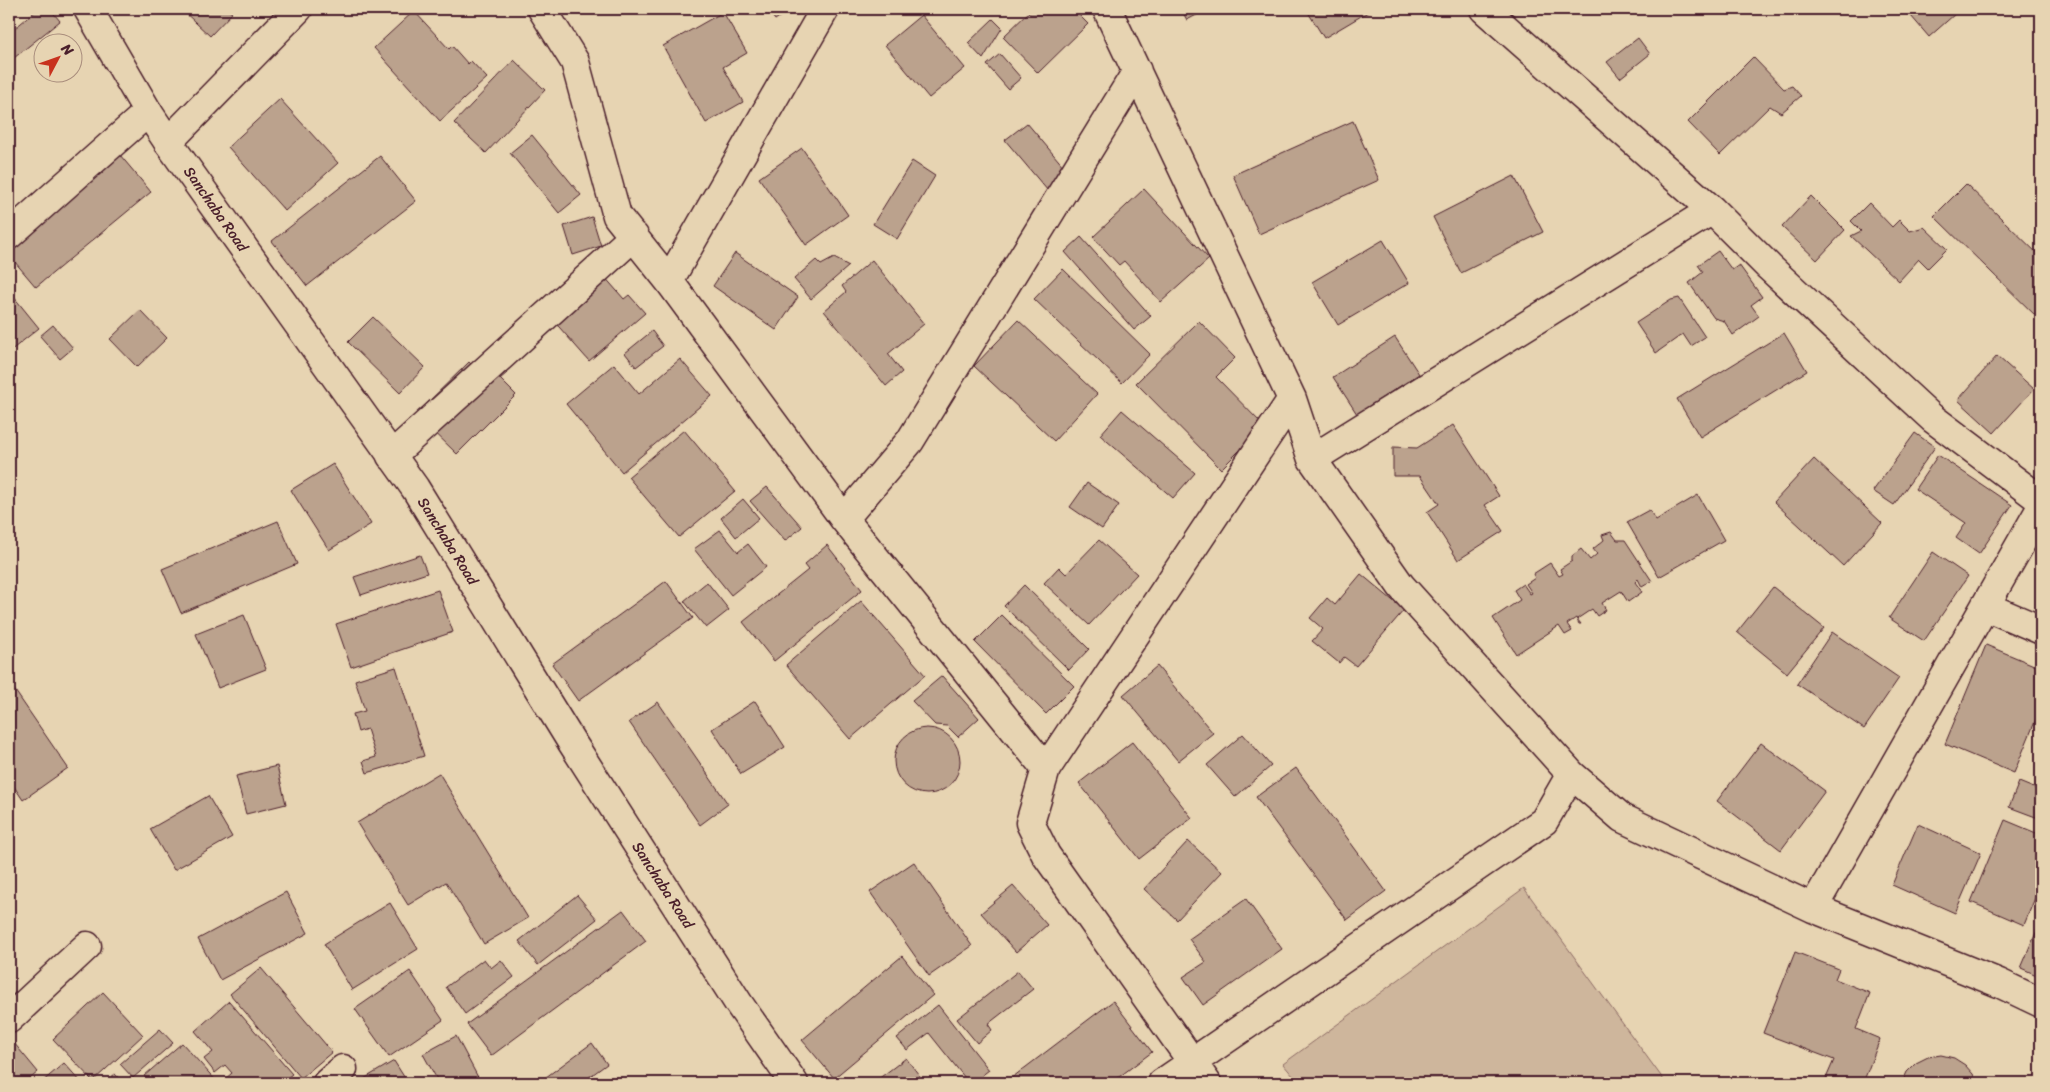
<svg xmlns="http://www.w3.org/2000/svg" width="2050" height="1092" viewBox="0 0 2050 1092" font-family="Sriracha,sans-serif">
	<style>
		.green { fill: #ceb69c; stroke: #8c6a64 }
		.building { fill: #bba28d; stroke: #4a1f2b }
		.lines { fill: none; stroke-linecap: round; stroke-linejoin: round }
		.street-casing { stroke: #4a1f2b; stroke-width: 31 }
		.secondary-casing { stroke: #4a1f2b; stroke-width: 31 }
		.street { stroke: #e7d4b2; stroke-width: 28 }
		.secondary { stroke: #e7d4b2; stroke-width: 28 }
		.labels { text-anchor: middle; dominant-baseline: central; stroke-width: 4.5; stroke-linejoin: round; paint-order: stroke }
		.street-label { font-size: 15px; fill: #4a1f2b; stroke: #e7d4b2 }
	</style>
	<rect width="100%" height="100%" fill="#e7d4b2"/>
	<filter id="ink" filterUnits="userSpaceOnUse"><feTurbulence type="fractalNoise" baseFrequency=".02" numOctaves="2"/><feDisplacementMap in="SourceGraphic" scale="10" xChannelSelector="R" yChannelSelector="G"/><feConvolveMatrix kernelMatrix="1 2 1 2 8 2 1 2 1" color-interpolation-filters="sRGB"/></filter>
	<g filter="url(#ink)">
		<!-- green -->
		<path class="green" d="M1524,888L1666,1083H1299L1283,1064Z"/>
		<!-- building -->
		<path class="building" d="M38,9H50L60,21L9,62V33Z
			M181,9H227L232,13L210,36Z
			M767,9H791L775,20Z
			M1032,9H1073L1088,24L1038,73L1003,37Z
			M1181,9H1208L1187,20Z
			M1306,9H1373L1324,38Z
			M1905,9H1951L1955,14L1929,37Z
			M414,11L449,49L452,46L468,64L471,61L487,78L440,121L374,48Z
			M723,12L747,53L723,67L743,102L706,123L663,46Z
			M921,15L965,68L929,98L885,45Z
			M993,19L1002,28L983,59L968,43Z
			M1638,38L1650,54L1620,78L1607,62Z
			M1000,54L1021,78L1008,89L987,65Z
			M1753,57L1784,89L1792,86L1801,96L1781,113L1770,106L1720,155L1688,122Z
			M514,60L545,90L486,153L454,123Z
			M280,99L338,163L285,211L228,147Z
			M1353,121L1379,180L1259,234L1233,175Z
			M1027,123L1069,173L1048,191L1005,140Z
			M532,135L581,195L559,213L510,153Z
			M802,148L848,215L806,245L759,178Z
			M120,155L151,192L36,287L9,255V247Z
			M380,156L416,201L307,286L272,241Z
			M912,161L935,176L897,239L873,224Z
			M1514,176L1543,232L1461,273L1433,217Z
			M1966,184L2041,257V321L1934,216Z
			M1144,189L1209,259L1161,302L1124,261L1119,265L1093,237Z
			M1811,196L1845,230L1817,260L1782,227Z
			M1869,203L1892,227L1899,220L1910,231L1924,227L1947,249L1928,268L1919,259L1899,281L1851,236L1861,231L1851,221Z
			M592,217L601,246L573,255L564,226Z
			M1081,237L1151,316L1134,330L1065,252Z
			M1383,240L1409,283L1338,325L1312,282Z
			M1718,251L1732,270L1739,265L1762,297L1751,305L1759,316L1733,335L1724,321L1714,318L1689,283L1703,272L1698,265Z
			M735,253L798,297L776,330L713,286Z
			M834,258L849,266L811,299L794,279L816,260L821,265Z
			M872,260L924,324L888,354L902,372L886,386L824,311L846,292L842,286Z
			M1063,269L1150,354L1122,383L1034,299Z
			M603,275L624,299L629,295L645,313L589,361L552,319Z
			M9,291L39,328L9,352Z
			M1679,298L1705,337L1691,346L1683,334L1656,353L1636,323L1671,300Z
			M140,310L167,338L137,367L110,339Z
			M373,317L425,367L400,393L348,342Z
			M1018,320L1097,394L1054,441L974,366Z
			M1199,321L1235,358L1216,377L1264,426L1221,469L1136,383Z
			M53,325L73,348L60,359L40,336Z
			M652,331L663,346L636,367L625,353Z
			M1784,333L1807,371L1700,437L1677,399Z
			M1395,337L1419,374L1357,414L1333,377Z
			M488,354L507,373L500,379L516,395L457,454L416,414L469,362L474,367Z
			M1997,356L2034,389L1994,433L1958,400Z
			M680,359L712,396L622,472L566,404L614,364L639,394Z
			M1122,410L1195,473L1173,498L1100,435Z
			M1453,425L1499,496L1485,505L1503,531L1458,560L1427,512L1439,504L1420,476H1393V447L1417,448Z
			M684,430L735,491L679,537L628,477Z
			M1915,433L1935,447L1894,505L1873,491Z
			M1938,455L2012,505L1979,554L1956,538L1966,523L1915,489Z
			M1814,459L1882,523L1843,566L1774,502Z
			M333,464L371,524L329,550L291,490Z
			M1087,483L1119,505L1102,529L1070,507Z
			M767,487L802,527L785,541L750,501Z
			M1698,495L1724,540L1659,577L1627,522L1649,510L1656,520Z
			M743,499L759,518L736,537L721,518Z
			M278,521L297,564L181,613L162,569Z
			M720,530L738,552L748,544L766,567L731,595L694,549Z
			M1611,532L1617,540H1625L1652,581L1642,587L1638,579L1635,582L1642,592L1628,602L1621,591L1602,603L1606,610L1597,616L1592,609L1577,619L1581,624H1579L1576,618L1567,624L1572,631L1565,635L1559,626L1516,654L1493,618L1520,600L1514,590L1523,584L1530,594L1532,593L1526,584L1535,578L1533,574L1550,563L1559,576L1563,574L1560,569L1572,561V556L1581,549L1590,560L1597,554L1593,549L1604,540L1602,535Z
			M1099,540L1137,574L1089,625L1044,583L1059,567L1066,574Z
			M827,545L862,590L774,661L743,622L808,570L804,565Z
			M1933,552L1968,576L1924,641L1889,618Z
			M420,555L427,573L361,595L354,577Z
			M1361,574L1404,610L1356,666L1344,657L1339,663L1312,641L1323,629L1310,618L1327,598L1335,605Z
			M666,581L693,618L578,701L552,664Z
			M707,582L729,610L706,628L684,601Z
			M1024,585L1089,649L1069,670L1004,606Z
			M1773,587L1824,628L1787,673L1737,632Z
			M438,590L453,632L351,667L336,624Z
			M2041,591V606L2036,604Z
			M861,601L925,675L850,739L786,665Z
			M244,615L266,669L218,688L196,634Z
			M1002,615L1074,686L1046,714L975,642Z
			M1832,632L1899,678L1864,729L1797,684Z
			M1986,645L2041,668V707L2014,773L1945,744Z
			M1157,666L1213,733L1178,761L1123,695Z
			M396,667L424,756L367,773L363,761L376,757L367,729L358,732L353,714L365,711L355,680Z
			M942,676L979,718L958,737L947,726L935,725L912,701Z
			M9,682L68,768L23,800L9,779Z
			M755,701L785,747L741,774L712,729Z
			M658,702L728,804L700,825L629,722Z
			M894 761a33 33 0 1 1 66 0a33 33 0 1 1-66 0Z
			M1243,734L1271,766L1235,797L1207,765Z
			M1132,742L1192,818L1139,859L1079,783Z
			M1761,743L1825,791L1781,850L1717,801Z
			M277,766L286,804L246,814L236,776Z
			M1296,768L1386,891L1347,920L1256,797Z
			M439,773L528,918L484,944L446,882L408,905L357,823Z
			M2019,782L2041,791V819L2009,807Z
			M208,796L232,837L174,870L150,829Z
			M2005,820L2041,835V883L2024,925L1971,902Z
			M1918,824L1981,853L1955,913L1892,885Z
			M1188,841L1222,872L1177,920L1144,889Z
			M914,862L972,946L929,976L870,892Z
			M1013,886L1047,925L1016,952L981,913Z
			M286,892L308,933L220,980L198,939Z
			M577,895L597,919L538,965L519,941Z
			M1246,899L1282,949L1203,1005L1183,977L1206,962L1189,939Z
			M390,903L418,949L352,990L324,944Z
			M623,910L646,941L491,1056L467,1024Z
			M2041,921V977L2021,968Z
			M1795,952L1839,969L1835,979L1870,993L1856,1029L1880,1039L1863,1083H1824L1834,1060L1763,1033Z
			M902,956L933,995L834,1078L802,1040Z
			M484,959L491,968L501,960L514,977L465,1014L446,987Z
			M261,968L332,1052L301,1078L230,994Z
			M410,971L443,1020L389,1057L355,1009Z
			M1018,971L1033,989L988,1024L992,1030L977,1043L957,1019Z
			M103,992L143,1035L93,1081L53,1039Z
			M229,1001L292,1074L281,1083H226L224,1080L232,1073L225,1065L215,1073L204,1059L213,1052L195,1031Z
			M1113,1001L1152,1052L1111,1083H1005Z
			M938,1005L989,1070L972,1083H969L929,1033L907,1050L897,1038Z
			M160,1029L173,1043L133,1078L120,1064Z
			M456,1036L481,1083H439L423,1054Z
			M9,1037L38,1072L25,1083H9Z
			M182,1043L218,1083H150L144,1076Z
			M592,1043L607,1064L581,1083H538Z
			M1941,1055L1954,1058L1965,1065L1973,1074L1977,1083H1902L1907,1072L1916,1063L1928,1057Z
			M906,1058L925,1083H873Z
			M394,1061L408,1083H357Z
			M64,1063L82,1083H41Z
			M115,1074L123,1083H104Z"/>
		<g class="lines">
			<!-- street casing -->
			<g class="street-casing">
				<path id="street" d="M542,9L575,62L617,216L669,281L844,519L1046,769
					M1107,9L1292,399L1312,459L1401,586L1571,774L1622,818L1813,908L1999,983L2041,1003
					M1484,9L1712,210L1769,267L1932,418L2041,500
					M168,142L298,9
					M9,235L148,112
					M669,281L825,9
					M391,456L634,236
					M1312,459L1712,210
					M844,519L910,441L1137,71
					M1985,606L2041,630
					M1813,908L2041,508
					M9,1019L87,946
					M327,1083L343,1069
					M1162,1083L1544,821L1571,774
					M1207,1083L1046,855L1030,823L1046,769L1292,399"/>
			</g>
			<!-- secondary casing -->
			<g class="secondary-casing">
				<path id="secondary" d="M88,9L148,112L168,142L415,488L571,741L739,1004L794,1083"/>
			</g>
			<!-- street -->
			<use href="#street" class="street"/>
			<!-- secondary -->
			<use href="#secondary" class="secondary"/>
		</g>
	</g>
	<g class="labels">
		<!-- street labels -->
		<g class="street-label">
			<text transform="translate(216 209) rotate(55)">Sanchaba Road</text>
			<text transform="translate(448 541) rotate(58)">Sanchaba Road</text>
			<text transform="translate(663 885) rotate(57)">Sanchaba Road</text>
		</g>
	</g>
	<!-- margin -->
	<rect width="2050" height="1092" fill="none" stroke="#e7d4b2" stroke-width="30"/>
	<rect x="15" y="15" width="2020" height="1062" fill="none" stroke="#4a1f2b" stroke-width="2" filter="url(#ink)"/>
	<!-- north arrow -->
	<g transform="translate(58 58) rotate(49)"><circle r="24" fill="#e7d4b2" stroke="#a88c7c"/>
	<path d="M0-4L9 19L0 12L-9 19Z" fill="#c8321e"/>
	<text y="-8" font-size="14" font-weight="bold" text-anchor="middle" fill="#4a1f2b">N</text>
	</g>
</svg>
